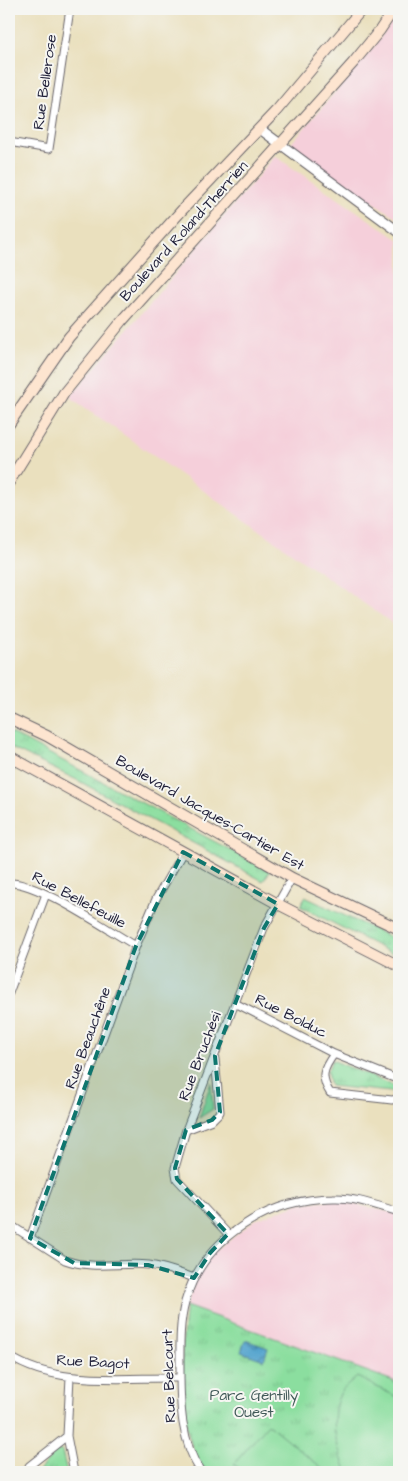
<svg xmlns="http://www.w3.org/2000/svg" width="408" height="1481" viewBox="0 0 408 1481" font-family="'Architects Daughter',sans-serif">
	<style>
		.built { fill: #f5cfda }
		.grass { fill: url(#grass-tufts); stroke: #56806d }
		.garden { fill: #8bde9f; stroke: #56806d }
		.water { fill: url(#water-waves); stroke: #3b6384 }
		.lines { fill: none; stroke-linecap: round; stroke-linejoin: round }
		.minor-casing { stroke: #686469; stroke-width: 9 }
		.tertiary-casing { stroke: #686469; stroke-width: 11 }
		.secondary-casing { stroke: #686469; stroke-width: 12 }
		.minor { stroke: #fff; stroke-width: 7 }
		.tertiary { stroke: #fff; stroke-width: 9 }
		.secondary { stroke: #fde5d0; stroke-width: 10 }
		.marked { fill: #0f766e; fill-opacity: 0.2; stroke: #0f766e; stroke-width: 4; stroke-dasharray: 10 6; stroke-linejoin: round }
		.labels { text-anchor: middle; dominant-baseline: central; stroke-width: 4; stroke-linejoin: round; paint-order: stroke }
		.street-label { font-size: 15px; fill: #22223b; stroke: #f6f6f2 }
		.park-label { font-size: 15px; fill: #425a59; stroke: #f6f6f2 }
	</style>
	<defs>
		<pattern id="grass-tufts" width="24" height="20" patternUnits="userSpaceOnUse" patternTransform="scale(1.25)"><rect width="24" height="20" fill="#8bde9f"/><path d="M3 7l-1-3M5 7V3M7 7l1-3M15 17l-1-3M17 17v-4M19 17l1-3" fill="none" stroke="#78be8a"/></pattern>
		<pattern id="water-waves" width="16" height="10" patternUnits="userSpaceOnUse" patternTransform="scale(1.25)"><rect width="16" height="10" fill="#54a4ce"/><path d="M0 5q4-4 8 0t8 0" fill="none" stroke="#4585a8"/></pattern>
	</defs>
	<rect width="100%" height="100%" fill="#f6f6f2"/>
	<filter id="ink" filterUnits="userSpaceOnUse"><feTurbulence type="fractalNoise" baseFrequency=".02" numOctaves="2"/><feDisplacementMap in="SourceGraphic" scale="10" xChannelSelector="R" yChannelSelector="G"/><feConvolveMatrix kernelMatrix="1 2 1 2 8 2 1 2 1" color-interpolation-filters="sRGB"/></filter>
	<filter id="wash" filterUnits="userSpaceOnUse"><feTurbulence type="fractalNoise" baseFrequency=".0096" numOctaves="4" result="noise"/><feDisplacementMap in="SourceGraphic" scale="20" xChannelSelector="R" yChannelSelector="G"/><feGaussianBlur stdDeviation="1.12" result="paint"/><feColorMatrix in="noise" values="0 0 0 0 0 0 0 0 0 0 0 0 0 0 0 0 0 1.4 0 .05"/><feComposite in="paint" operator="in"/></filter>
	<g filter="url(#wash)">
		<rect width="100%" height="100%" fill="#eae0be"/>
		<!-- built -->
		<path class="built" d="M399,11V219L288,147L373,48Z
			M275,156L399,240V628L70,397Z
			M334,1200L399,1214V1383L186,1306L196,1279L211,1254L255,1220L300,1203Z"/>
		<!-- grass -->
		<path class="grass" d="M9,732L270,871L263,881L79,781L9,747Z
			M305,897L399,941V957L300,906Z
			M332,1060L392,1085L396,1089L391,1092L330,1086L327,1072Z
			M211,1082L213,1109L199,1118Z
			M186,1306L399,1383V1472H204C176,1428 180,1356 186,1306Z
			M57,1450L62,1451L67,1472H38Z"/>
		<!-- garden -->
		<path class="garden" d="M357,1377L399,1398V1472H347C337,1449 328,1419 340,1394C343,1388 352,1382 357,1377Z
			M268,1424L327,1472H244L234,1464Z"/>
		<!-- water -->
		<path class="water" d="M245,1340L268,1348L264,1360L241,1352Z"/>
	</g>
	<g filter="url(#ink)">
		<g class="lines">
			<!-- minor casing -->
			<g class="minor-casing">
				<path id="minor" d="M9,142L49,149L70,9
					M9,768L15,759
					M9,883C37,881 108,930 136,946
					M9,993L46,894
					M235,1003L334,1054L399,1080
					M334,1054C323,1069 320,1077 330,1093L392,1100L399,1098
					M186,1130L212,1120L220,1112L215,1059
					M9,1224L65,1260C93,1270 121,1262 149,1265C165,1267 179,1273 194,1278
					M228,1234L177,1179L175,1168L186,1130L235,1003L264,928L292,878
					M30,1238L136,946L156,899L183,852
					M9,1356C56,1387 124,1377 180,1378
					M70,1377L67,1436L74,1472
					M28,1472L29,1466L67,1436
					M201,1472C181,1442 180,1405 180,1370C180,1347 179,1324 185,1302C203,1238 268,1199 333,1198C355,1197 378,1206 399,1212"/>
			</g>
			<!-- tertiary casing -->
			<g class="tertiary-casing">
				<path id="tertiary" d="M260,129L399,232"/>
			</g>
			<!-- secondary casing -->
			<g class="secondary-casing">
				<path id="secondary" d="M9,424L69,337L183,209L277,110L362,9
					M9,482L64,393L123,320L353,63L380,30L394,9
					M9,718L47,736L292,878L399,929
					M9,756L278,904L399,966"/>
			</g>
			<!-- minor -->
			<use href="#minor" class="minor"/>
			<!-- tertiary -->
			<use href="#tertiary" class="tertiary"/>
			<!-- secondary -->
			<use href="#secondary" class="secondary"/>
		</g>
	</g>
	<!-- marked area -->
	<path class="marked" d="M183,852L278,904L264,928L215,1056L220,1112L212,1120L186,1130L175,1168L177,1179L228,1234L210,1253L194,1278L148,1265L74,1263L30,1238L136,946Z"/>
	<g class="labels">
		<!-- street labels -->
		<g class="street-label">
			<text transform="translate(45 82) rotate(-82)">Rue Bellerose</text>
			<text transform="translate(184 231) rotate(-48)">Boulevard Roland-Therrien</text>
			<text transform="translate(210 813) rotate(30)">Boulevard Jacques-Cartier Est</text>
			<text transform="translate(79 900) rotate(28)">Rue Bellefeuille</text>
			<text transform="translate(291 1016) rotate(27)">Rue Bolduc</text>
			<text transform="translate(88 1038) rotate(-70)">Rue Beauchêne</text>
			<text transform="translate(200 1056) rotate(-69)">Rue Bruchési</text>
			<text transform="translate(93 1362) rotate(3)">Rue Bagot</text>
			<text transform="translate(169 1376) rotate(-92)">Rue Belcourt</text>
		</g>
		<!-- park labels -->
		<g class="park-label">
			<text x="254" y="1395">Parc Gentilly<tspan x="254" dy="17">Ouest</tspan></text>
		</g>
	</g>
	<!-- margin -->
	<rect width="408" height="1481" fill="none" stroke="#f6f6f2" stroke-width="30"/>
</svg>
